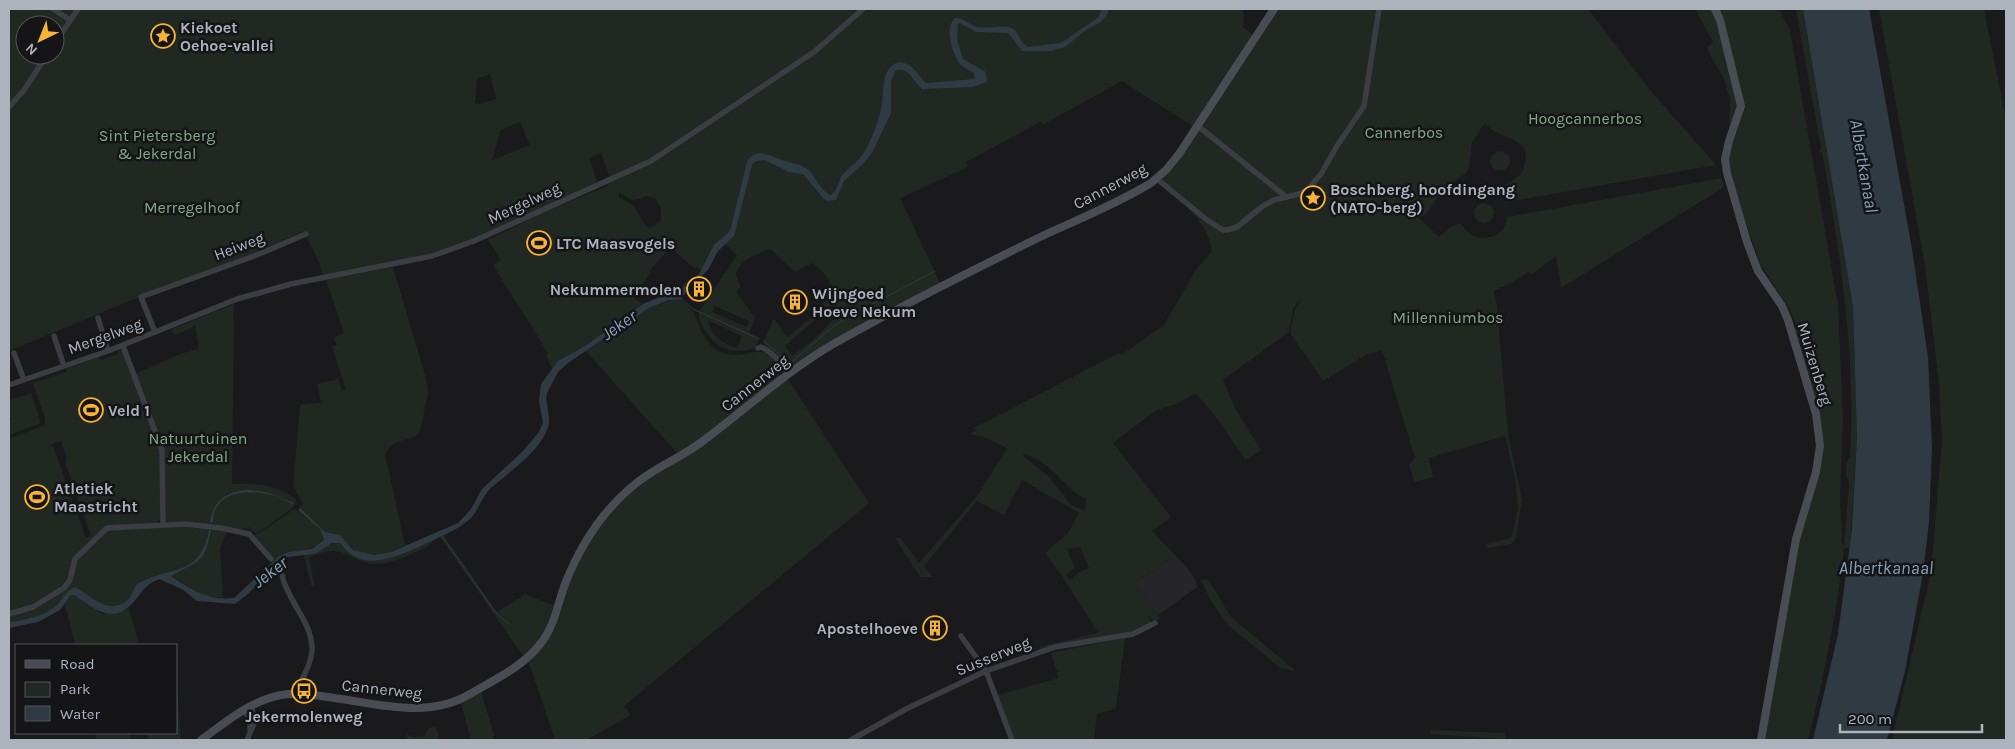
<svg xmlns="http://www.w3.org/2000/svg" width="2015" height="749" viewBox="0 0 2015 749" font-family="Karla,sans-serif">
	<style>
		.built { fill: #26262a }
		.green { fill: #202821; fill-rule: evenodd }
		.water { fill: #2f3a42 }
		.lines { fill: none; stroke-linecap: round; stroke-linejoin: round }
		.stream { stroke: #2f3a42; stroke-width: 1 }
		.street { stroke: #3b3d42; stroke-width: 5.5 }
		.secondary { stroke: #494c52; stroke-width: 8 }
		.labels { text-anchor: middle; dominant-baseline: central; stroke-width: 5; stroke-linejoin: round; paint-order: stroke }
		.poi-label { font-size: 16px; font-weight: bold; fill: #adb2bd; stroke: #151518; text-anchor: start }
		.park-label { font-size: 16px; fill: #83a885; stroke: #151518 }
		.street-label { font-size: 16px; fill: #adb2bd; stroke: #151518 }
		.water-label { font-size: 18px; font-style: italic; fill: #84a1b8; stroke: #151518 }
	</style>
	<rect width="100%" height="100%" fill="#1a1a1d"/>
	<!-- built -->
	<path class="built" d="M1176,556L1188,569L1196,581L1197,587L1158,615L1134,584Z"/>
	<!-- green -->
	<path class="green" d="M9,9H850L854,12L858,9H1242L1244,15L1243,27L1253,35L1271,9H1588L1650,90L1716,165L1507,202L1505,185C1515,179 1523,176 1525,163C1530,139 1509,140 1494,131C1491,129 1488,126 1485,123L1472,142L1469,167L1466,173L1443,190L1427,213L1419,218L1439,237L1450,228L1460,223C1465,227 1467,233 1474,236C1489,242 1506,233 1507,217L1722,178L1724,187L1561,288L1556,256L1531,275L1529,272L1513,282L1494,291L1497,307L1508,435L1522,499L1516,539L1511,544L1488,548L1486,544L1510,538L1512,535L1518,507L1515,479L1505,436L1429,458L1433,477L1414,482L1409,464L1415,458L1382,350L1366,355L1323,381L1290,333L1295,310L1301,299L1293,309L1289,332L1223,380L1235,408L1261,450L1246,460C1237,448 1205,398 1194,394L1180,402L1155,411L1113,443L1171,517L1152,531L1176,556L1134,584L1160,618L1154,621L1147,615L1152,624L1141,630L1041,651L1039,647L1098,633L1063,577L1045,553L1068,533L1079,513L1022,480L1004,515L977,501L924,566L933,577H920L895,538H901L919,563L978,495L1007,448L984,437L970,434L977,430L974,428L1119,353L1121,355L1164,325L1195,271L1212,251C1208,220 1180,201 1157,183L1194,127L1122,81L1044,124L1040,122L966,162L968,167L900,198L941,285C889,311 836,335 789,370L763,343L773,320H775L787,337L816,314L833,288C828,279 822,268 812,263L795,272L770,249C758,253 739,261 736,274L740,286L737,293L755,318L749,333L759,337L756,348C735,355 716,350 705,330C701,324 698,319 699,312L737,255L720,240L705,263L701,271L697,267L694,268L673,250L671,252L668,250L651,269L645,281L634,294L635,299L643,304L588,344L561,359L552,369L546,355L548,353L493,265L501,260L488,240L549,210L608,186L606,180L610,178L601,153L589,158L598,184L477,238L436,252L323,277L320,265L304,231L257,252L139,297L9,351ZM25,25H55V55H25ZM490,74L496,99L480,104L475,103L477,79ZM520,122L530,145L492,160L501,130ZM619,192L632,200H636L646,196L655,198L661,208V220L654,226L648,228L645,225L634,206L619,197ZM832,305L841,312L812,341L792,356L785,346ZM715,306L749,321L747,327L712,312ZM707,320L742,336L737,348C720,342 714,337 707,320ZM1022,455C1045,454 1066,491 1086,499L1085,511L1071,505L1048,476ZM1080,547L1089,568L1078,573L1069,580L1066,574L1075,568L1067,549Z
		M1695,9H1779L1790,30L1838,305L1843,419L1840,499L1842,536L1841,542L1844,547L1849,483C1845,475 1845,463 1850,456C1856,354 1840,252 1822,152L1820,153L1819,150L1821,149L1796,9H1803L1853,307L1857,437L1850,548H1844C1837,613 1824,676 1808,740H1762L1795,555L1822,449L1793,328H1798L1790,310L1761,265L1743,217L1728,161L1730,100L1724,79L1708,51V47L1713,42Z
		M1879,9H1984L2006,120V740H1892L1931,572L1942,440L1939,383L1925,266Z
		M1490 161a10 10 0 1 1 20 0a10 10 0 1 1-20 0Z
		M1474 213a10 10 0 1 1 20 0a10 10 0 1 1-20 0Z
		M393,267L426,378L428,393L420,432C408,443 395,437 385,454L405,545L391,552L377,555H369L353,550L340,535L325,532L300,508L303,505L293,485L300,407L302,404L321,403L317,384L338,379L342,391L346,390L332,346L337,345L334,338L344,333L326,280Z
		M674,299H681C685,304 692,309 694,314C700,327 704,341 717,350C745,367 760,333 783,370L779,377L693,445L678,454L586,351L649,308Z
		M234,304L232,484C252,482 283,485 297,501L293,505L294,507L256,534L249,527L237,530L167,522L165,519V459L163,448L135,374L180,354L199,349L195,325L192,328L174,335L172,329Z
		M117,350L123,351L161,451V519L154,524L103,529L75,557L70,577L65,585L32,606L9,613V439L45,425V418L32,381L34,383L66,372V369L99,357L101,360L118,354ZM61,441L67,458L65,462L91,536L86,538L53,446L50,445Z
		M787,378L869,503L624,706L631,715L586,740H555L528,660L535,655L594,531L630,491Z
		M31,393L41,423L9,435V421L11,420L9,413V400Z
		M295,509L320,529L324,540C320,543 315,547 310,549C297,553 286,552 274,560L254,536Z
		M167,525L227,531L220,549L223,598L201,595L170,575C196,564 205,560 211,531L209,530C206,542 205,553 195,561C181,573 160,572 145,581C130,589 133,604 112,606C99,607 87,592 75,587C67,590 63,599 58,604C46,616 25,620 9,622V615L64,590L75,562L105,530Z
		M443,535L497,612L526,594L554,606L539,643L524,657L440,537Z
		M432,541L430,545C414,553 394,564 375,564C359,563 347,552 335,551C326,550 317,555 309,557L315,587L311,585L304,556C317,554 328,542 340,543L344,549L377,561L398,556Z
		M1208,579L1231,617L1296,671L1280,668L1227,624L1210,599L1201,580Z
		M71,595H74L102,614L124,611L129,608L139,645H75L65,604Z
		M1125,638L1116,708L1097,714L1094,740H1014L998,695L1059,678L1051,653Z
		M176,672L181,740H148L147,733H176Z
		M481,691L494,735L492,740H471L461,703Z
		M436,727L439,740H408L406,733L411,737H424L429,728Z
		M1430,730L1505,733V739L1430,734Z
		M95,733H129L131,740H97Z"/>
	<!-- water -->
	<path class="water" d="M1101,9H1108V13L1101,22L1086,30L1065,47L1052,51H1022L1008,33L976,32L960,23L958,24L957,39L963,59L986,72L987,82L972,87L922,89C913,82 909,65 895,71L891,82V113L873,151L865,162L844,181L836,200L827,201L823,198L803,174L789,172L765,160L756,161L752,165L734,236L718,251L708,270L689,288L681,299L669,300L649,308L568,363L558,372L547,393C544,406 553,417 547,430C537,454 510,471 491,488C482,496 479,510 470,519C458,530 443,535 430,542C401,555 363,576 340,543H332L315,554L287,557L269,572L248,594L235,604L197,601L182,589L159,579C148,583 143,590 136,599C115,627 96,610 74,595H71L60,610L38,622L9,628V622C25,620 46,616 58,604C63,598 67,590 75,587C86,592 99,606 112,606C135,604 130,588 139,583C173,565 200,577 209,530H211C204,566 198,560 171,576C191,590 209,601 234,598L279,556L289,552L312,549L324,540L320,529L298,510L300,508L325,532L340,535L353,550L374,555L391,552L458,523L471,509L482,489L523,451L539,432L543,423L539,401L541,384L558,361L588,344L643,304L686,286L698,276L714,245L730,231L747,162C755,146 773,157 785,161C791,163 799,164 804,167C816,173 818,190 831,195C837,191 838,182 842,175C847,169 854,165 859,159C869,149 877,124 881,110C885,93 879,70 898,62C914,63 916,74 926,83L975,79L974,73C969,70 964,68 960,64C952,53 944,28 955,18C964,17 969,25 977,27C988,30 1003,23 1013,29C1020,33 1020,43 1028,47L1061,43L1099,17Z
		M1803,9H1869L1912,249L1928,357L1932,448L1929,522L1923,573L1905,671L1887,740H1813L1838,634L1852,529L1857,437L1853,307Z
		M251,490L266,492L294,503L293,505C270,488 213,483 213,522H210C213,499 229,490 251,490Z"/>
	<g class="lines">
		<!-- stream -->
		<path class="stream" d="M669,295L699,275
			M680,298L693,309L759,339
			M854,314L935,271
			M764,341L789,363L792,362L835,325L849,317
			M442,536L496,613L509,624"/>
		<!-- street -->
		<path class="street" d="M53,9L70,20
			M55,43L78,9
			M9,107L24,90L47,55
			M1198,126L1285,196
			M1156,178L1207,220L1223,230H1227L1237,227L1263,206L1274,200L1299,194L1307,190L1321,174L1337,146L1364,106L1379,9
			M98,318L108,351
			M155,332L141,297L257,255L306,234
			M54,336L64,366
			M123,346L162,450L163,524
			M758,348L761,347C771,351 783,364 788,374
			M14,353L24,380
			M9,385L108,351L237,299L291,284L432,256L474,241L651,161L814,52L863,9
			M282,575C287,600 311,621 312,647C313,662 301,680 295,694
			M9,614L33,607L64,588L70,580L75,559L107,528L185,524L221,528L249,534L271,559
			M961,636L986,671L1012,740
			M244,709L250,721V731
			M247,740L255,721L251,705
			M851,740L908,708L986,671L1055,647L1133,634L1155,623"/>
		<!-- secondary -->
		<path class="secondary" d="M1715,9L1720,20L1741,106L1729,141L1725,159L1727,173L1747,242L1758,271L1782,306L1788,320L1816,414L1820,446L1816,472L1796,539L1761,740
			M201,740C226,722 250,701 281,695C296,692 313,695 328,697C374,703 427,720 470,694C494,680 524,666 541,643C554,627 558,603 565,584C580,546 602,511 634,485C655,467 681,458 703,441C750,406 792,366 844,338C907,303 971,271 1036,239C1074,221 1115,205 1151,183L1166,170L1179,154L1274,9"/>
	</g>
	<!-- icons -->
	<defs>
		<g id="sight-ring" transform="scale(1.25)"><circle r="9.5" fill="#151518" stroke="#f7b238" stroke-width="1.5"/><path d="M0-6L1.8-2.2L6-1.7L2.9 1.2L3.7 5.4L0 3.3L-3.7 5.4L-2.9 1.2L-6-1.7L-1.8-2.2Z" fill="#f7b238"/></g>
		<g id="stadium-ring" transform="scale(1.25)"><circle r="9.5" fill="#151518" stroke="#f7b238" stroke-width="1.5"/><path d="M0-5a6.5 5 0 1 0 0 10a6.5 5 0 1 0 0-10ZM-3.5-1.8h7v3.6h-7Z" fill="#f7b238"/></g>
		<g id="building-ring" transform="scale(1.25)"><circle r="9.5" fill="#151518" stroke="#f7b238" stroke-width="1.5"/><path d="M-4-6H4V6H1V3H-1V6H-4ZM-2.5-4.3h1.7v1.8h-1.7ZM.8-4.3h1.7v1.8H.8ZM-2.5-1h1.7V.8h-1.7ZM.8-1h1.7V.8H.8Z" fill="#f7b238"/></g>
		<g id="bus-ring" transform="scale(1.25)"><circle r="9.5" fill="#151518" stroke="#f7b238" stroke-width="1.5"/><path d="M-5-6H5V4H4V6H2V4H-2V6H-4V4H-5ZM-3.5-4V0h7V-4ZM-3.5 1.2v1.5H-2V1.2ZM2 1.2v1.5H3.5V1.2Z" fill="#f7b238"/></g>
	</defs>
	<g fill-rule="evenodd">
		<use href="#sight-ring" x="163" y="36"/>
		<use href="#sight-ring" x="1313" y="198"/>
		<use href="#stadium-ring" x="539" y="243"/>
		<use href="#building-ring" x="699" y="289"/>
		<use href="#building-ring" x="795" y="302"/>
		<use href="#stadium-ring" x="91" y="410"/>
		<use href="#stadium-ring" x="37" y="497"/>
		<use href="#building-ring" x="935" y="628"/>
		<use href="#bus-ring" x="304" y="691"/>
	</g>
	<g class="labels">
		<!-- poi labels -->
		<g class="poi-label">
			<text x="180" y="27">Kiekoet<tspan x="180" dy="18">Oehoe-vallei</tspan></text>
			<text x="1330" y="189">Boschberg, hoofdingang<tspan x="1330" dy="18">(NATO-berg)</tspan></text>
			<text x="556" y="243">LTC Maasvogels</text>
			<text x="682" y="289" text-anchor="end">Nekummermolen</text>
			<text x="812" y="293">Wijngoed<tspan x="812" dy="18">Hoeve Nekum</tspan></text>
			<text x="108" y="410">Veld 1</text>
			<text x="54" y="488">Atletiek<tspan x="54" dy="18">Maastricht</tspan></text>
			<text x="918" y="628" text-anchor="end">Apostelhoeve</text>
			<text x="304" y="716" text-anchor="middle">Jekermolenweg</text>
		</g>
		<!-- park labels -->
		<g class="park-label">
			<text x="1585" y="118">Hoogcannerbos</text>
			<text x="1404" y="132">Cannerbos</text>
			<text x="157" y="135">Sint Pietersberg<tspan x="157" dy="18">&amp; Jekerdal</tspan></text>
			<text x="192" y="207">Merregelhoof</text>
			<text x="1448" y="317">Millenniumbos</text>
			<text x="198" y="438">Natuurtuinen<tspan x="198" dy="18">Jekerdal</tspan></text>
		</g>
		<!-- street labels -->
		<g class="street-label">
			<text transform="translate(1110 186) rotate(-28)">Cannerweg</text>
			<text transform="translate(524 203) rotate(-25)">Mergelweg</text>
			<text transform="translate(239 246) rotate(-21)">Heiweg</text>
			<text transform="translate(105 336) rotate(-20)">Mergelweg</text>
			<text transform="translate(1815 364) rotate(73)">Muizenberg</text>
			<text transform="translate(755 383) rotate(-38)">Cannerweg</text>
			<text transform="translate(993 656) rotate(-22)">Susserweg</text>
			<text transform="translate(382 689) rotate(6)">Cannerweg</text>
		</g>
		<!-- water labels -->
		<g class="water-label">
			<text transform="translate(1864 166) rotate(80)">Albertkanaal</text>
			<text transform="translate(619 325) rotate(-35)">Jeker</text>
			<text x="1886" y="568">Albertkanaal</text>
			<text transform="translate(270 572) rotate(-37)">Jeker</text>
		</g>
	</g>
	<!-- border -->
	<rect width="2015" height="749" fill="none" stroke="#adb2bd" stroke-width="20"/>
	<!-- legend -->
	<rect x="15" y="644" width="162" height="90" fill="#151518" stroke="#52545a"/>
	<rect x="25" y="660" width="25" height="8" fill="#494c52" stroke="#52545a"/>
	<text x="60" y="669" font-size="15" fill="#adb2bd">Road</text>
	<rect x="25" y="682" width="25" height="15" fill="#202821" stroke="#52545a"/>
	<text x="60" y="694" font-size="15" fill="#adb2bd">Park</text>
	<rect x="25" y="706" width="25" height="15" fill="#2f3a42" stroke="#52545a"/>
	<text x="60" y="719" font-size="15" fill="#adb2bd">Water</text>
	<!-- north arrow -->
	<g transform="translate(40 40) rotate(223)"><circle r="24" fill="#151518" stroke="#52545a"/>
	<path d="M0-4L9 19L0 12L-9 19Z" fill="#f7b238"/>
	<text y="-8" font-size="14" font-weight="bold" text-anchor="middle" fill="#adb2bd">N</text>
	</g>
	<!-- scale -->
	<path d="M1840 724v8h142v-8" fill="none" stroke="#adb2bd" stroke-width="2.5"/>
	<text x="1848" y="724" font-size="15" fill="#adb2bd" stroke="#151518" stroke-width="4" paint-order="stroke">200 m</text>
</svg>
